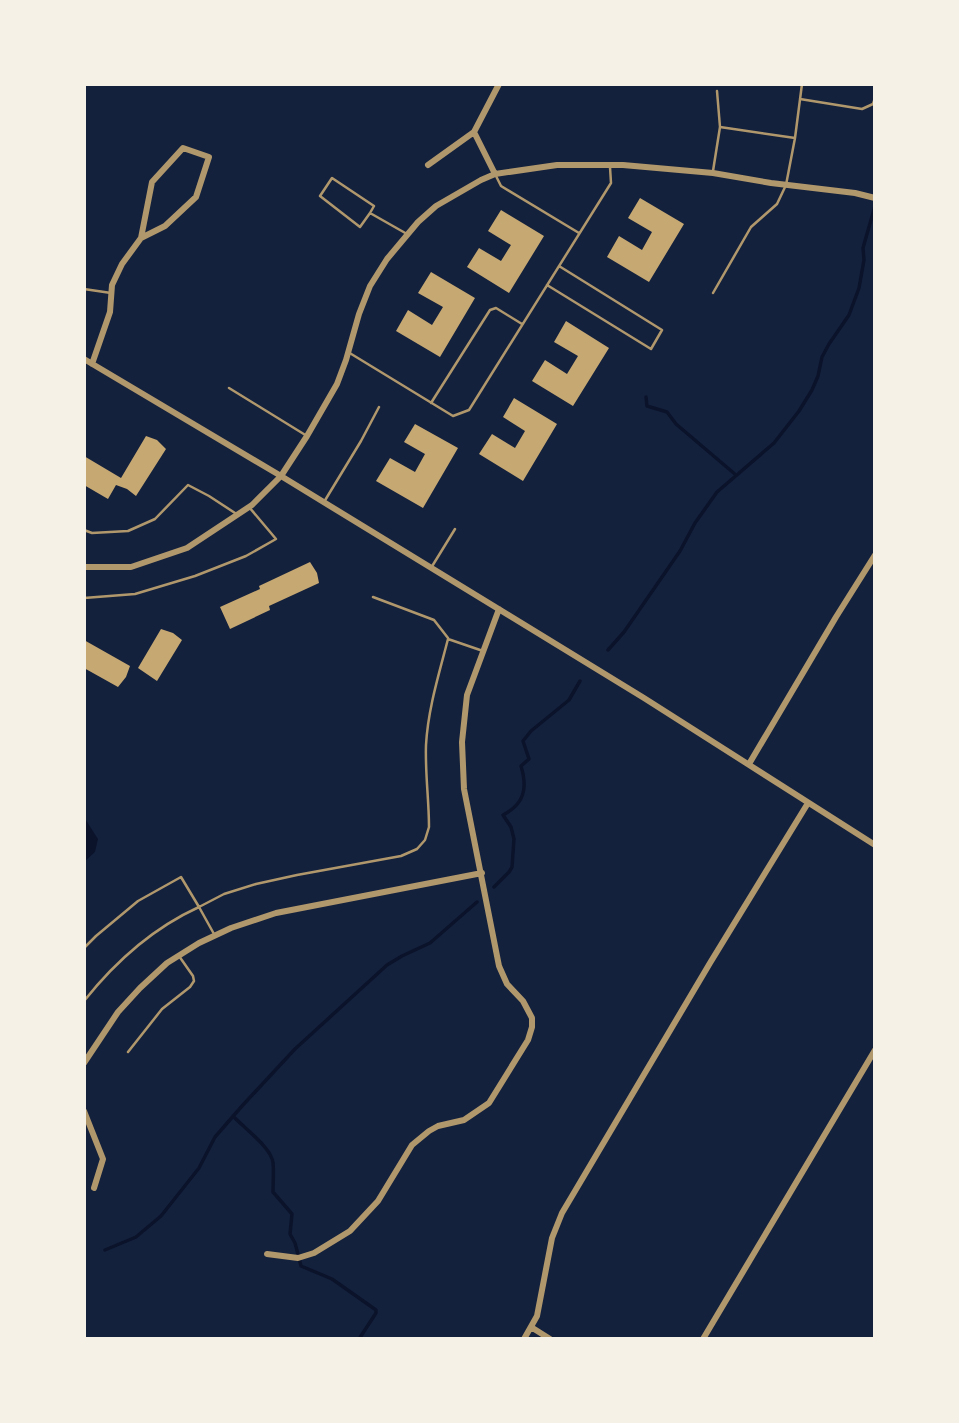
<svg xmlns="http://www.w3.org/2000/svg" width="959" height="1423" viewBox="0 0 959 1423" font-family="'Source Sans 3',sans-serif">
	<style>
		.water { fill: #0b132b }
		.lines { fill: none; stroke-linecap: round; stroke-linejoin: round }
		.stream { stroke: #0b132b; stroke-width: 3.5 }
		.building { fill: #c6a872 }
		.service { stroke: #b1986c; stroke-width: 2.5 }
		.minor { stroke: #b1986c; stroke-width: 6 }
	</style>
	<rect width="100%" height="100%" fill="#14213d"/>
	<!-- water -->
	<path class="water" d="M84,817L98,839L95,852L84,862Z"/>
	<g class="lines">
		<!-- stream -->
		<path class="stream" d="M646,397L647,406L667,412L676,424L736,475
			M608,650L624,632L680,551L695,523L717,492L774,443L799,411L812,390L818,376L822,357L829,344L849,315L859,288L864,260L863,248L875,206
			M494,887L509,872L512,867L514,839L511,827L503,815C524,804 528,789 521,766L529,759L523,741L531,731L569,700L580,681
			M233,1116C244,1128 272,1148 273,1163C274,1172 273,1182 273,1192L292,1214L290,1234L295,1243L301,1266L332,1279L376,1310V1313L359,1339
			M105,1250L136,1237L161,1216L199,1168L215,1137L242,1106L295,1049L387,965L402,956L430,943L477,902"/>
	</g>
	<!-- building -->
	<path class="building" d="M640,198L684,224L649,282L607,257L619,236L642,250L652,232L628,218Z
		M501,210L544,236L509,293L467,267L479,248L501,261L511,245L488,231Z
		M431,272L475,298L440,357L396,331L408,310L432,325L443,307L418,293Z
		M566,321L609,348L573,406L532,381L545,360L567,374L578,356L554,342Z
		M514,398L557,424L523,481L479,454L492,434L515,448L525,431L503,417Z
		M415,424L458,448L423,508L376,481L390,458L415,472L425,454L404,442Z
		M146,436L157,440L166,449L136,496L127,489L116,485L108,499L84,485V456L121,478Z
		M310,562L317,573L319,583L269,606L270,610L230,629L220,607L260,589L259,586Z
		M161,629L173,633L182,640L157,681L138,668Z
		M84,640L130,666L126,677L118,687L84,668Z"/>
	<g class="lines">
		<!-- service -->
		<path class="service" d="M717,91L720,127
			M800,99L862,109L873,104L875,98
			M795,138L802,84
			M495,174L501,186L579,233
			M370,213L374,206L332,178L320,196L360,227L370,213L407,234
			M547,285L651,349L662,330L559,266
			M84,289L111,293
			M713,293L751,227L777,204L786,185L795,138L720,127L713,171
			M348,352L453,416L469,410L611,183L610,167
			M229,388L307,436
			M431,403L490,310L496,308L522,324
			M324,502L361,441L379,407
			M84,530L92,533L128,531L155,519L188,485L209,496L235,513
			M431,568L455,529
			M373,597L434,620L448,638
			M84,598L135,594L195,576L246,556L276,539L249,507
			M214,934L199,907L224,894L256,884L297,875L401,856L417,849L425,840L429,827C429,800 425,773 426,745C428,709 439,674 448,639L483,651
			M84,948L96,936L138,901L181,877L199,907C153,928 115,962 84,1001
			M128,1052L162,1009L190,987L194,981L193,976L179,956"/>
		<!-- minor -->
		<path class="minor" d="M474,132L495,174
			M428,165L474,132L499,84
			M84,359L281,476L644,698L875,845
			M92,364L110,312L112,285L122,264L141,238L165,226L196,197L209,157L183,148L152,182L141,238
			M84,567H131L187,548L252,505L281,476L307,436L337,384L346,360L359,314L370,286L387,259L418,222L436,206L481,180L495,174L557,165H623L713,173L771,183L855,193L875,198
			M749,764L836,617L875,555
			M84,1063L118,1012L140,988L167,963L199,943L231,928L276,913L482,873
			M84,1111L103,1159L94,1188
			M267,1254L298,1258L314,1253L350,1231L378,1201L412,1145L429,1131L438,1126L464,1120L489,1103L528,1040L532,1027V1018L523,1001L507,984L499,966L464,789L462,742L467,695L499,609
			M531,1327L550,1339
			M524,1339L537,1316L552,1238L562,1213L710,963L808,803
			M703,1339L875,1050"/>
	</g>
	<!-- border -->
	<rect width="959" height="1423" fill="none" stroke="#f6f1e7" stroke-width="172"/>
</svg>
